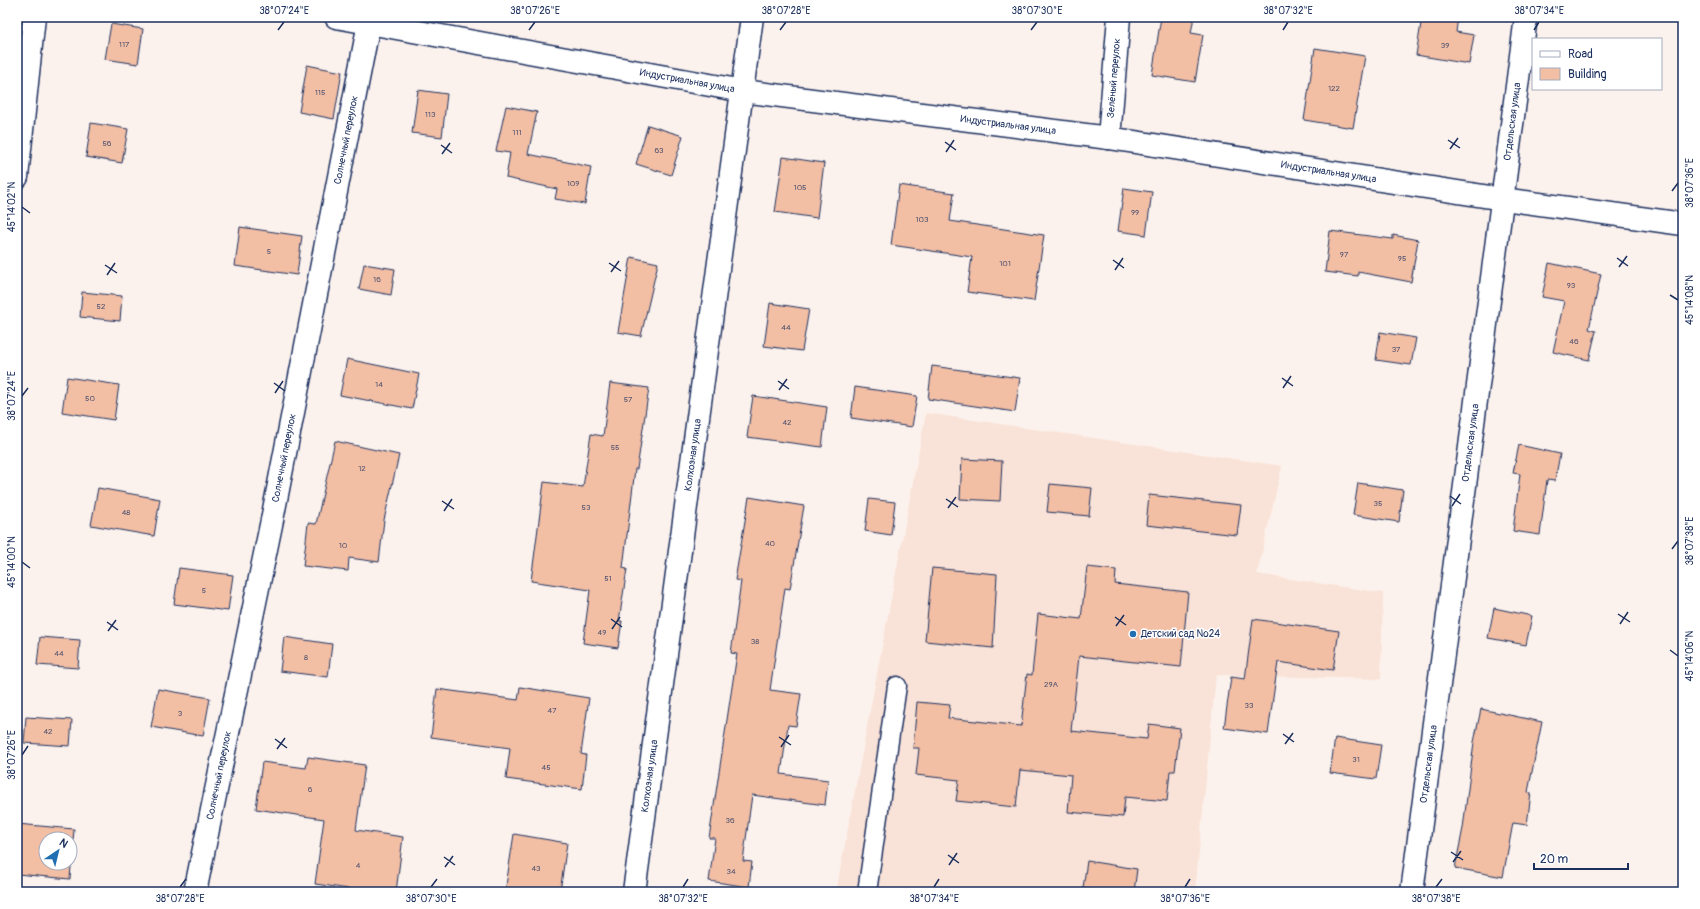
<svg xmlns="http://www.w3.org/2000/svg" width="1700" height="909" viewBox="0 0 1700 909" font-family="Pangolin,sans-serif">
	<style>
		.built { fill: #f9e2d7 }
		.building { fill: #f2bea4; stroke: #1b2f5e; fill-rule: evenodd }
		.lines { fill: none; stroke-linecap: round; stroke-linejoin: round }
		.lane-casing { stroke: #1b2f5e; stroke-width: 21 }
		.street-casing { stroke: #1b2f5e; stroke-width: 25 }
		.secondary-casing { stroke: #1b2f5e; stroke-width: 25 }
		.lane { stroke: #fff; stroke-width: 18 }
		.street { stroke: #fff; stroke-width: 22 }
		.secondary { stroke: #fff; stroke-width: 22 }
		.ticks { fill: none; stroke: #1b2f5e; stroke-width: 1.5 }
		.poi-dot { fill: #1f6fb2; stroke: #fff; stroke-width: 1.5 }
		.labels { text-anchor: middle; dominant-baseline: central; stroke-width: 3; stroke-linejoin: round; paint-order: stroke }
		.number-label { font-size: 8px; fill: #515370 }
		.street-label { font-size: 10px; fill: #1b2f5e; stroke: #fff }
		.poi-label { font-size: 10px; fill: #1b2f5e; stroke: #fff; text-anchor: start }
		.neatline { fill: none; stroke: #1b2f5e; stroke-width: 1.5 }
		.ticks-label { font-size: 10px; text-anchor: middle; fill: #1b2f5e }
	</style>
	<rect width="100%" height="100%" fill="#fcf2ed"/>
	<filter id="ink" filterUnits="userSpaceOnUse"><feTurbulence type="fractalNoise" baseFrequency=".025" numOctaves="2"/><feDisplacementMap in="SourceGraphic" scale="8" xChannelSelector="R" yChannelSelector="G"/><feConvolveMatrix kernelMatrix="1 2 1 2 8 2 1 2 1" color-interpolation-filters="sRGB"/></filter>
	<g filter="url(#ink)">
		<!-- built -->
		<path class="built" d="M926,413L1282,466L1257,574L1383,593L1381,679L1216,675L1195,892H836Z"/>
		<!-- building -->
		<path class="building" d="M1161,17H1194L1191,33L1203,35L1195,82L1152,75Z
			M1422,17H1458L1456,32L1474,35L1469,64L1416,55Z
			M111,24L143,29L138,64L105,59Z
			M1315,48L1365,56L1353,128L1304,120Z
			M307,65L342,72L334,119L299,112Z
			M418,90L447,94L442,137L412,133Z
			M506,106L537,112L528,154L591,167L585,204L555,199L557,189L506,178L510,153L496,151Z
			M91,123L128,129L122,163L86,157Z
			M648,125L683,136L671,175L636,164Z
			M783,157L824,163L817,218L775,212Z
			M899,185L954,193L950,221L1044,235L1034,301L967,292L972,257L891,245Z
			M1124,188L1152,192L1146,235L1118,231Z
			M240,227L302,236L297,275L235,266Z
			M1330,231L1393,239V235L1418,240L1411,282L1358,272V276L1325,272Z
			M631,257L658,263L641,336L618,332Z
			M1549,263L1601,274L1589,329L1596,331L1589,360L1553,352L1564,301L1542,297Z
			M364,264L395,269L391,295L359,289Z
			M82,292L122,296L120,321L80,317Z
			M770,303L809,309L802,351L764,346Z
			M1380,332L1416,338L1411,365L1376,360Z
			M347,359L419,374L412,409L340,395Z
			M932,366L1020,378L1015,412L928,399Z
			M67,377L119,385L114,420L62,412Z
			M610,383L649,388L637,469H635L623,568L627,569L619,621H622L618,648L583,643L590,590L531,581L544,482L583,487L591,434L603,436Z
			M855,387L917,396L912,427L851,418Z
			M753,396L827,407L822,447L747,437Z
			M335,441L399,455L384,520L379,562L349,558L348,571L303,566L308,523L316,524Z
			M1519,445L1560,454L1555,481L1547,480L1540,535L1513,531L1520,474L1513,473Z
			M962,459L1002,461L1000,501L960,499Z
			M1358,483L1403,490L1399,522L1353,515Z
			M1050,484L1092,488L1089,516L1047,512Z
			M98,488L160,499L154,536L91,525Z
			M1149,495L1241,505L1237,535L1146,525Z
			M749,497L804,506L790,589L785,588L770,690L801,694L796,726L788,725L781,774L828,780L825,805L752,795L743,861L752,862L749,887L709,881L715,838H709L737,654L731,653L741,581L735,580Z
			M869,499L895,502L891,535L865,531Z
			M1087,567L1116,570L1115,584L1188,592L1181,667L1079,656L1071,731L1147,739L1149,724L1180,728L1175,771H1170L1167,801L1125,797L1123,817L1068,812L1071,775L1020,770L1016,807L956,801L959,780L916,775L919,748H913L917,702L950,705L948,718L1021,726L1027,674L1032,675L1038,614L1081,619Z
			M179,568L233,575L228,611L174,604Z
			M932,568L997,574L993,648L925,641Z
			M1494,608L1532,616L1526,645L1488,638Z
			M1253,619L1339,631L1333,670L1278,662L1268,734L1224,728L1231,677L1245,679Z
			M40,637L80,640L78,668L37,665Z
			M284,637L332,644L328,677L280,671Z
			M520,687L589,698L581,754L586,755L582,789L506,779L510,748L431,737L437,689L518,700Z
			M158,689L210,698L203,736L151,727Z
			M1481,709L1542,722L1528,792L1531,793L1527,825L1513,823L1503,877L1455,868L1463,828L1474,742Z
			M26,717L72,720L70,746L24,743Z
			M1335,738L1381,745L1376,779L1330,773Z
			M308,757L365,765L356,830L403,837L396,892H369L315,884L324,819L256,809L262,762L306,768Z
			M17,824L74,829L70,879L17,874ZM46,839H70V863H46Z
			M514,834L567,843L560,892H505Z
			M1087,861L1137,869L1134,892H1108L1083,888Z"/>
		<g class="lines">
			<!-- lane casing -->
			<g class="lane-casing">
				<path id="lane" d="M867,892L897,686"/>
			</g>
			<!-- street casing -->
			<g class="street-casing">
				<g id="street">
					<path id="s1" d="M336,17L743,91L1109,138L1503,199L1683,224"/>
					<path id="s2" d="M1109,138L1119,17"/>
					<path d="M17,177L34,17"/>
					<path id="s3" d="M195,892L272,520L369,23"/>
					<path id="s4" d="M634,892L752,17"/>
				</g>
			</g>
			<!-- secondary casing -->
			<g class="secondary-casing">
				<g id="secondary">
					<path id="s5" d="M1412,892L1526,17"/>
				</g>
			</g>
			<!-- lane -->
			<use href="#lane" class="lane"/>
			<!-- street -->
			<use href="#street" class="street"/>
			<!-- secondary -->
			<use href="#secondary" class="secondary"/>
		</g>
	</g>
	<!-- ticks -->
	<path class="ticks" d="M278,30L284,22M529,30L535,22M780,30L786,22M1031,30L1037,22M1283,30L1288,22M1534,30L1539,22M1448,140L1460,148M945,142L956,150M441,145L452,153M1450,149L1458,138M946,152L954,140M442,154L450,143M1672,191L1678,183M22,207L30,213M1617,258L1628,266M1113,260L1124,268M609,263L621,271M105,265L117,273M1619,267L1627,256M1115,270L1123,258M611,272L619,261M107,275L115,263M1670,295L1678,300M1282,378L1293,386M778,381L789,389M274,383L285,391M1283,388L1291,376M779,390L787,379M275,393L283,381M22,396L28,388M1450,496L1461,504M946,499L958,507M442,501L454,509M1452,506L1460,494M948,508L956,497M444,511L452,499M1672,549L1678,541M22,562L30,568M1618,614L1630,622M1115,617L1126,625M611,619L622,627M107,622L118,630M1620,624L1628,612M1116,626L1124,615M612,629L620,617M108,631L116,620M1670,650L1678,656M1283,734L1294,742M779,737L791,745M275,739L287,748M1285,744L1293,733M781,747L789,735M277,749L285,738M22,755L28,746M1451,852L1463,860M948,855L959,863M444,857L455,865M1453,862L1461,851M949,865L957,853M445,867L453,856M180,887L186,879M431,887L437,879M683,887L688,879M934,887L939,879M1185,887L1190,879M1436,887L1442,879"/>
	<!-- markers -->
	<circle class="poi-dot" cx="1133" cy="634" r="4"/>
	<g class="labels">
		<!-- number labels -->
		<g class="number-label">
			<text x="124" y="44">117</text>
			<text x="1445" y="45">39</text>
			<text x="1334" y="88">122</text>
			<text x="320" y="92">115</text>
			<text x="430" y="114">113</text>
			<text x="517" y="132">111</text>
			<text x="107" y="143">56</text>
			<text x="659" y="150">63</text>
			<text x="573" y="183">109</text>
			<text x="800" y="187">105</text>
			<text x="1135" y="212">99</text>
			<text x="922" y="219">103</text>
			<text x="269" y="251">5</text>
			<text x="1344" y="254">97</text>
			<text x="1402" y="258">95</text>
			<text x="1005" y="263">101</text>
			<text x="377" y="279">16</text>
			<text x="1571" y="285">93</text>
			<text x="101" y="306">52</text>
			<text x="786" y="327">44</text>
			<text x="1574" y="341">46</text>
			<text x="1396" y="349">37</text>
			<text x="379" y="384">14</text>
			<text x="90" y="398">50</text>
			<text x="628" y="399">57</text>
			<text x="787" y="422">42</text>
			<text x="615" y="447">55</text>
			<text x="362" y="468">12</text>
			<text x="1378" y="503">35</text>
			<text x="586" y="507">53</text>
			<text x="126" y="512">48</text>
			<text x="770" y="543">40</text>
			<text x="343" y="545">10</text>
			<text x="608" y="578">51</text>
			<text x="204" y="590">5</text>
			<text x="602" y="632">49</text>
			<text x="755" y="641">38</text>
			<text x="59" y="653">44</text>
			<text x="306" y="657">8</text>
			<text x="1051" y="684">29А</text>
			<text x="1249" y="705">33</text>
			<text x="552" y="710">47</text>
			<text x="180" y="713">3</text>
			<text x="48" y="731">42</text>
			<text x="1356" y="759">31</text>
			<text x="546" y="767">45</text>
			<text x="310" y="789">6</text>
			<text x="730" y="820">36</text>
			<text x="358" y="865">4</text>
			<text x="536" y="868">43</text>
			<text x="731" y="871">34</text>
		</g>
		<!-- street labels -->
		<g class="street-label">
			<text stroke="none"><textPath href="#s2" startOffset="60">Зелёный переулок</textPath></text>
			<text stroke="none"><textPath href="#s1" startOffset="357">Индустриальная улица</textPath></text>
			<text stroke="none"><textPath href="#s5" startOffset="777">Отдельская улица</textPath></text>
			<text stroke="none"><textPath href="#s1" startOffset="681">Индустриальная улица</textPath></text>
			<text stroke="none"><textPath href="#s3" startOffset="767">Солнечный переулок</textPath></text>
			<text stroke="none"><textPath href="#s1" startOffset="1005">Индустриальная улица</textPath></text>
			<text stroke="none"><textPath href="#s5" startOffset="453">Отдельская улица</textPath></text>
			<text stroke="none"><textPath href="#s4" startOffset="441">Колхозная улица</textPath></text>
			<text stroke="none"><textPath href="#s3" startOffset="443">Солнечный переулок</textPath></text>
			<text stroke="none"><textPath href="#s5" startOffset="129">Отдельская улица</textPath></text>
			<text stroke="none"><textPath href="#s3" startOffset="119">Солнечный переулок</textPath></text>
			<text stroke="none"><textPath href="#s4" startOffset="117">Колхозная улица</textPath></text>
		</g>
		<!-- poi labels -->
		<g class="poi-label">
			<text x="1141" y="634">Детский сад №24</text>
		</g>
	</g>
	<!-- margin -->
	<rect width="1700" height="909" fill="none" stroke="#fff" stroke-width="44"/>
	<!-- legend -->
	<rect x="1532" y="38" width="130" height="52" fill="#ffffff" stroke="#a4acbf"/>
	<rect x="1540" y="51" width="20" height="6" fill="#ffffff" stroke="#a4acbf"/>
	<text x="1568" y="58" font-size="12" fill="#1b2f5e">Road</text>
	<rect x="1540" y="68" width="20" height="12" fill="#f2bea4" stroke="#a4acbf"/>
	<text x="1568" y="78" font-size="12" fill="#1b2f5e">Building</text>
	<!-- north arrow -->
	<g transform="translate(58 851) rotate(35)"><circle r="19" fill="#ffffff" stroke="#a4acbf"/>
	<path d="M0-3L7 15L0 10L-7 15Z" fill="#1f6fb2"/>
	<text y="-6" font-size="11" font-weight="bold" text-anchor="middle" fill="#1b2f5e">N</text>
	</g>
	<!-- scale -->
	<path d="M1534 863v6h94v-6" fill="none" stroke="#1b2f5e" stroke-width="2"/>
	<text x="1540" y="863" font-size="12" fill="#1b2f5e" stroke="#ffffff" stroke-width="3" paint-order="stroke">20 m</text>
	<rect x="22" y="22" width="1656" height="865" class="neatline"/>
	<g class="ticks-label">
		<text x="284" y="14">38°07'24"E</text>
		<text x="535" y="14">38°07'26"E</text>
		<text x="786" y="14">38°07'28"E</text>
		<text x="1037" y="14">38°07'30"E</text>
		<text x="1288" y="14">38°07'32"E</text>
		<text x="1539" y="14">38°07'34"E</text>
		<text transform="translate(1689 183) rotate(-90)" y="4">38°07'36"E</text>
		<text transform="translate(11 207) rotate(-90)" y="4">45°14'02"N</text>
		<text transform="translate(1689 300) rotate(-90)" y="4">45°14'08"N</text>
		<text transform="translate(11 396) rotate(-90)" y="4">38°07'24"E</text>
		<text transform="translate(1689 541) rotate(-90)" y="4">38°07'38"E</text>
		<text transform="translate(11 562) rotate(-90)" y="4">45°14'00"N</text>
		<text transform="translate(1689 656) rotate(-90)" y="4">45°14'06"N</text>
		<text transform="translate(11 755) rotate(-90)" y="4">38°07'26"E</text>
		<text x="180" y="902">38°07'28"E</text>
		<text x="431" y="902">38°07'30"E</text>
		<text x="683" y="902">38°07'32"E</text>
		<text x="934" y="902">38°07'34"E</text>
		<text x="1185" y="902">38°07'36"E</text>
		<text x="1436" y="902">38°07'38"E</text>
	</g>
</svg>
